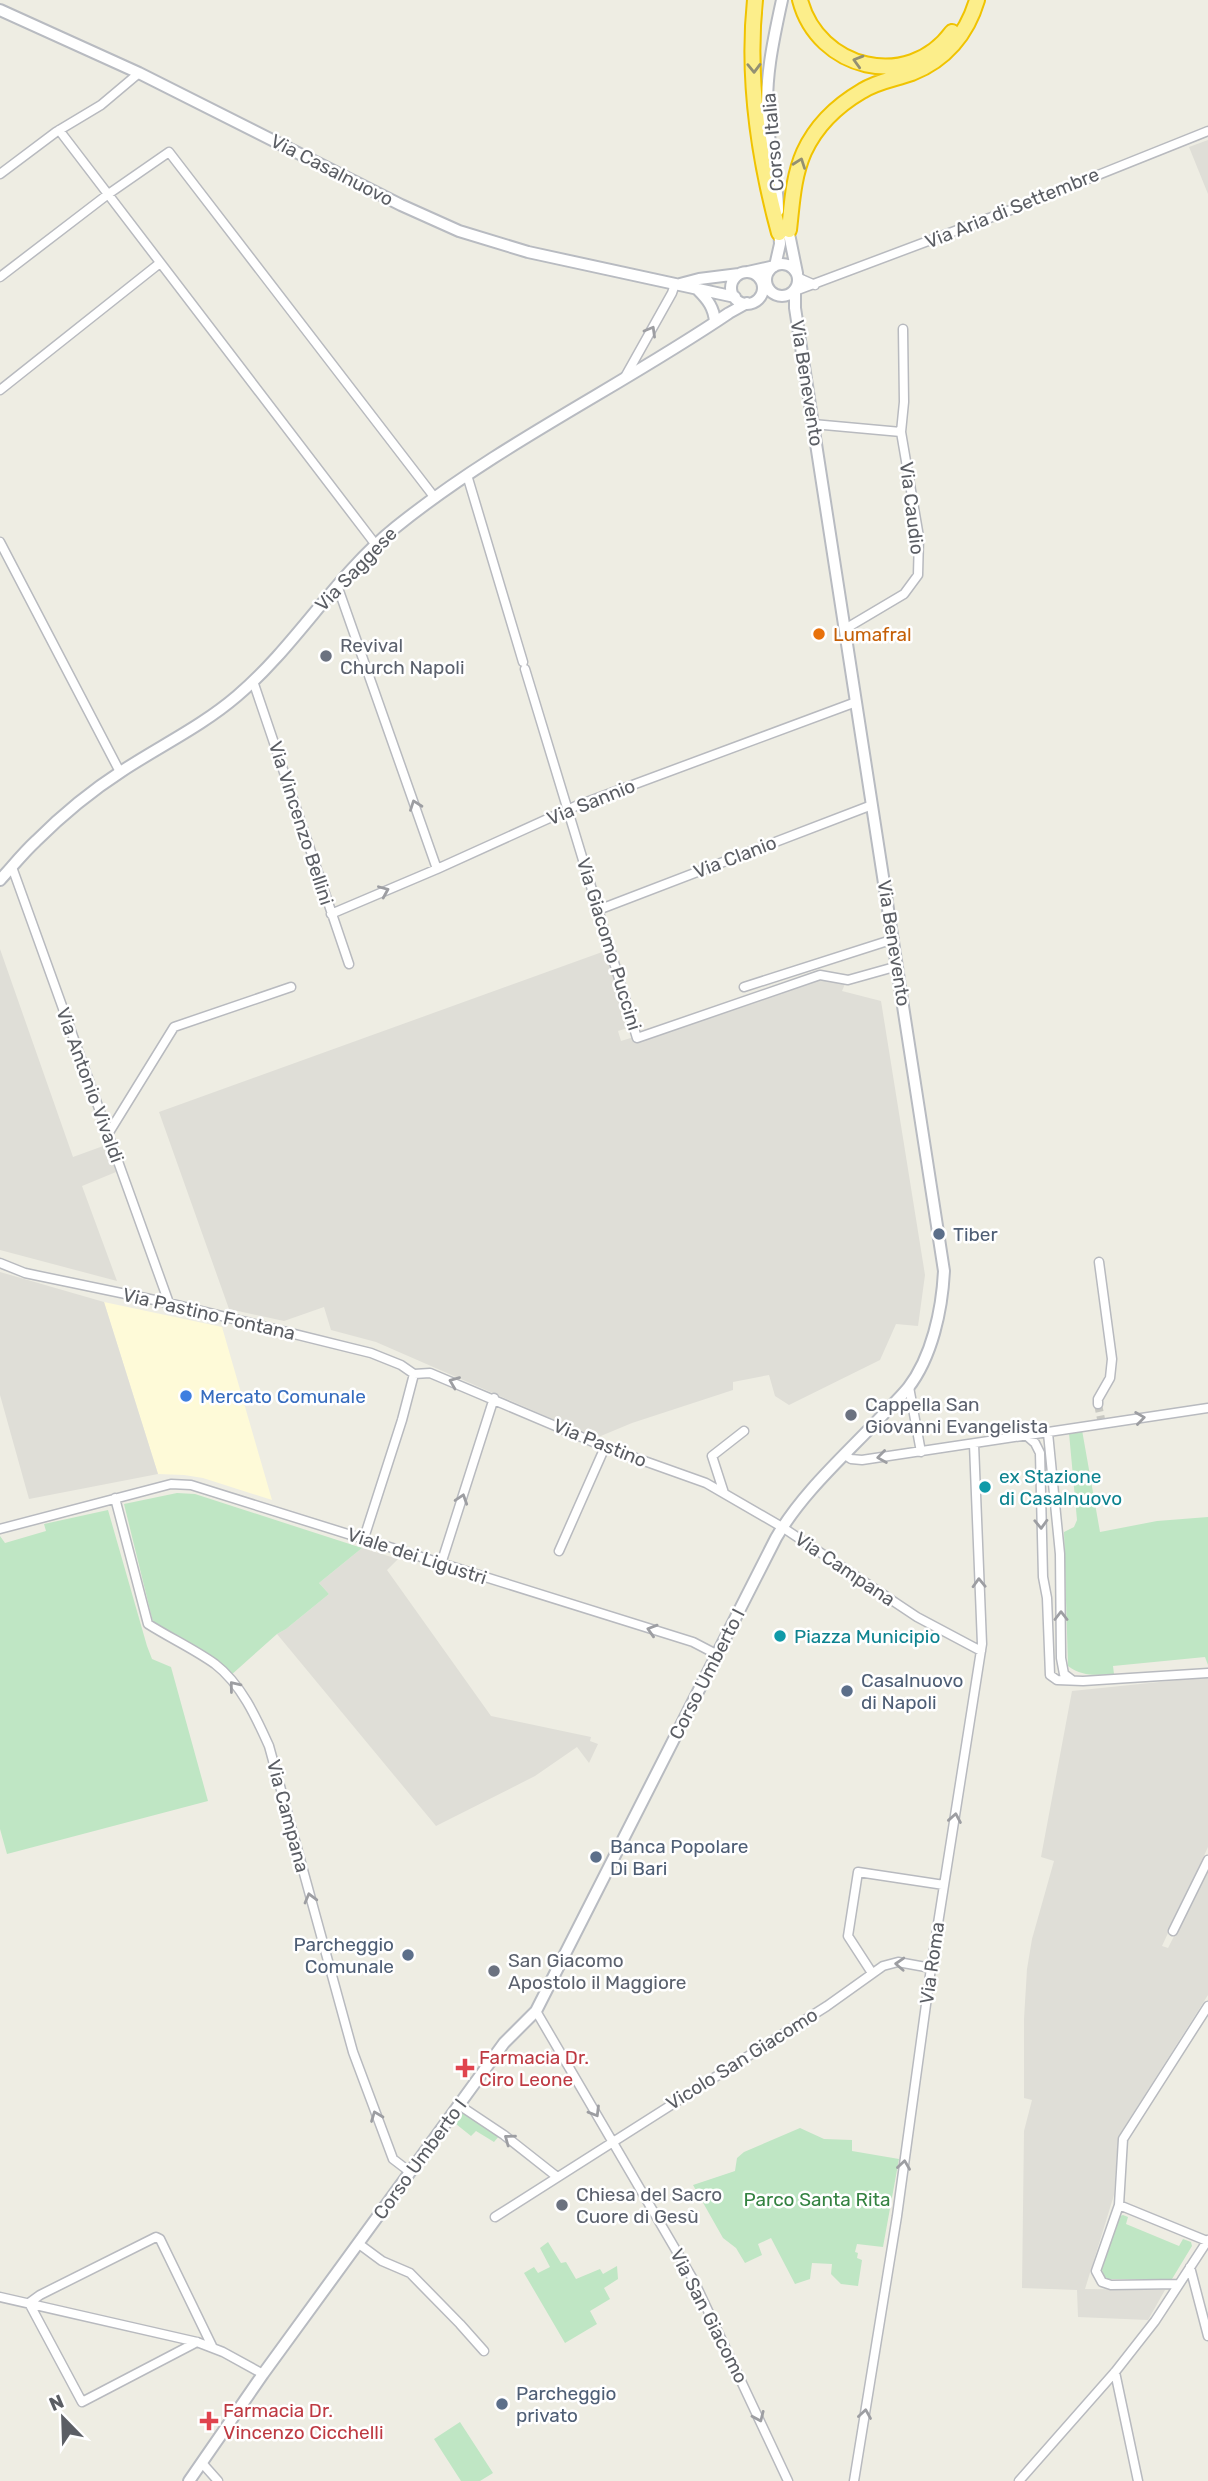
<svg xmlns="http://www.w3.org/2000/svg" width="1208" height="2481" viewBox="0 0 1208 2481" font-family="Rubik,sans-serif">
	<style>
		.commercial { fill: #fefad8 }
		.industrial { fill: #dfded7 }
		.green { fill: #bfe6c4 }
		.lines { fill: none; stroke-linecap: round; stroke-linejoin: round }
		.street-tunnel { stroke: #c9c9c3; stroke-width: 8; stroke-dasharray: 8 4; stroke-linecap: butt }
		.street-casing { stroke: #b8babf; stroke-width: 11 }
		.secondary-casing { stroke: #b8bbc1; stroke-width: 14 }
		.highway-casing { stroke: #f0c301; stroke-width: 18 }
		.street { stroke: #fff; stroke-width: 8 }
		.secondary { stroke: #fff; stroke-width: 10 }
		.highway { stroke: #fcee8b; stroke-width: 14 }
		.oneway { stroke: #939072 }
		.oneway2 { stroke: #9d9ea2 }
		.food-dot { fill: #e8710a; stroke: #fff; stroke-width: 2.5 }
		.worship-dot { fill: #6b7280; stroke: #fff; stroke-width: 2.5 }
		.service-dot { fill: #5c6f8a; stroke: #fff; stroke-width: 2.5 }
		.shop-dot { fill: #3f7fe0; stroke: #fff; stroke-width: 2.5 }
		.culture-dot { fill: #0f9aa8; stroke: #fff; stroke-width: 2.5 }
		.health-dot { fill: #e0444e; stroke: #fff; stroke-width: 2.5 }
		.labels { text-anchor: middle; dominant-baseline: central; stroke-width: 5; stroke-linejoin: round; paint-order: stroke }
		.street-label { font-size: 19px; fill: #5b5e64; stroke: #fff }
		.food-label { font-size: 19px; fill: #c56008; stroke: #fff; text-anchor: start }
		.worship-label { font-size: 19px; fill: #5b616d; stroke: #fff; text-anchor: start }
		.service-label { font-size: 19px; fill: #4e5e75; stroke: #fff; text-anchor: start }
		.shop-label { font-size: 19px; fill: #366cbe; stroke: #fff; text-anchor: start }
		.culture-label { font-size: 19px; fill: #0d838f; stroke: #fff; text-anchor: start }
		.health-label { font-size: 19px; fill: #be3a42; stroke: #fff; text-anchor: start }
		.park-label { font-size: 19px; fill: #348241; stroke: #fff }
	</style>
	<rect width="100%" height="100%" fill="#eeede3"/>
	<!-- commercial -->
	<path class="commercial" d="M104,1302L222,1327L272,1500L203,1478L184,1475L158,1474Z"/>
	<!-- industrial -->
	<path class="industrial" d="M1208,140V194L1189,147Z
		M0,949L73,1157L106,1145L114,1166L116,1172L82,1186L117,1281L0,1250Z
		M605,951L631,1027L618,1031L621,1041L820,978L848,977L842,991L881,1001L925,1275L918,1326L896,1324L880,1360L789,1405L775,1396L769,1375L733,1382V1390L632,1423L596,1438L376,1342L331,1330L324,1307L284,1321L229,1309L159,1112Z
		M0,1272L104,1302L158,1474L29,1499L0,1395Z
		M362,1548L398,1559L387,1570L491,1716L591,1737L590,1741L598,1744L589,1763L577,1747L535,1776L436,1826L277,1634L286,1629L329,1594L319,1583Z
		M1208,1677V1847L1162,1946L1168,1948L1208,1869V1995L1118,2137L1114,2195L1085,2289L1165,2290L1148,2320L1078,2317L1077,2290L1022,2288L1024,2131L1032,2100L1024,2098V2019L1027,1969L1032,1939L1054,1861L1041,1857L1072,1691Z"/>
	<!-- green -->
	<path class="green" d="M1082,1430L1100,1532L1157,1521L1208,1517V1665L1205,1657L1113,1666L1114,1674C1096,1675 1083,1677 1068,1666L1064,1532L1074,1527L1077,1520L1069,1433Z
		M177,1493L195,1494L362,1548L319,1583L329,1594L286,1629L277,1634L230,1676L212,1658L153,1622L124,1504Z
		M108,1510L147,1646L152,1659L171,1667L208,1801L7,1854L0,1829V1536L5,1543L46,1531L44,1524Z
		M464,2111L500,2135L494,2142L476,2131L471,2136L456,2124Z
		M800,2128L824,2139L852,2140V2151L899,2159L883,2247L857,2244L855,2252L858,2253L857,2258L862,2260L858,2286L841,2284L831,2274L832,2264L812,2263L810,2279L795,2284L771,2238L758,2244L762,2255L745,2263L736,2248L723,2238L693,2185L735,2171L737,2158L744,2152Z
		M1123,2215L1128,2217L1126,2224L1179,2246L1183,2239L1191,2242L1192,2246L1172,2279H1106L1103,2276L1102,2269L1120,2216Z
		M548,2242L561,2263L566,2262L576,2279L600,2269L603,2274L617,2266L618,2279L604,2288L610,2299L590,2311L597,2324L565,2343L524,2273L534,2267L538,2273L550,2267L540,2248Z
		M460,2422L493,2473L480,2481H461L434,2439Z"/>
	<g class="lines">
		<!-- street-tunnel -->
		<path class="street-tunnel" d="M1098,1404L1101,1419"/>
		<!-- street casing -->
		<g class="street-casing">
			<path id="street" d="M59,130L376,545
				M0,174L56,132L101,105L139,73
				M0,277L107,195L169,152L435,498
				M799,278L815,285
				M795,291L1008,211L1208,131
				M625,377L672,293L675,284
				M0,390L160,263
				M813,424L901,432
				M467,475L523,662
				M0,542L120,772
				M337,585L437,869
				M845,629L904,594L918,575L919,537L901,432L904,402L903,329
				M525,669L637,1038L820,975L848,980L898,966
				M253,681L349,964
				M12,867L169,1303
				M598,910L872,805
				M331,914L437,869L576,806L856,702
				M744,987L894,939
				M108,1134L174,1027L291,987
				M0,1263L25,1273L169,1303L371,1353L401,1365L414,1374
				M414,1374L430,1373L605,1447L706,1483L782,1527L917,1617L981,1651
				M909,1387L921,1452
				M1098,1404V1399L1110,1378L1112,1359L1099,1262
				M1048,1433L1060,1554L1061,1658L1064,1674L1072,1680
				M1027,1436L1035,1443L1040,1453L1043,1577L1047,1598L1050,1675L1057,1680L1083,1681L1208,1673
				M845,1455L851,1459L862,1460L1208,1408
				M724,1493L712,1456L744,1431
				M115,1498L148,1624C170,1638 194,1649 215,1664C241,1684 256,1717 269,1746L353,2052L393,2159L410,2172
				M0,1529L171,1484L191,1485L693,1642L716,1654
				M364,1538L402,1420L414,1374
				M559,1551L605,1447
				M441,1564L494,1398
				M1173,1931L1208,1860
				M872,1973L848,1936L858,1872L944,1885
				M536,2011L694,2281L788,2481
				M459,2105L504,2135L556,2176
				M1119,2205L1207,2241
				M495,2217L827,2006L883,1966L898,1962L931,1968
				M359,2244L382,2261L410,2273L460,2324L484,2351
				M1190,2267L1208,2336
				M1179,2284L1111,2285L1102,2282L1096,2271L1119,2205L1123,2139L1208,2006
				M0,2297L197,2342L223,2352L263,2374
				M29,2303L40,2295L156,2237L160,2239L212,2346
				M29,2303L82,2402L197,2342
				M1115,2372L1138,2481
				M202,2463L218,2481
				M854,2481L897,2216L931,1968L982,1644L974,1444
				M1019,2481L1115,2372L1155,2321L1208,2240"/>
		</g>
		<!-- secondary casing -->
		<g class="secondary-casing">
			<path id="secondary" d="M0,10L139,73L401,205L459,231L528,252L735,297
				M778,211C778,182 770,153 768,124C764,82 773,41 782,0
				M787,224L797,273
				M766 280a16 16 0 1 1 32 0a16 16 0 1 1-32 0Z
				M748,272L775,266L780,244L779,227
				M731 288a16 16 0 1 1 32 0a16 16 0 1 1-32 0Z
				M680,284L699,279L739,274
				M698,290C708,300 714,308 715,322
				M0,880C12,867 23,853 36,841C62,815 91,791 122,771C160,746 202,726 237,696C296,646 335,576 396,527C499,444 620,387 729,313L747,303
				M189,2481L263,2374L504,2043L536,2011L776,1538C802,1493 843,1457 878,1420C888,1409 899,1399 908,1388C932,1357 942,1310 944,1271L795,308V291"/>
		</g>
		<!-- highway casing -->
		<g class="highway-casing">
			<path id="highway" d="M755,0C747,76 759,159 779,233
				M800,0C818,69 908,92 952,32
				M789,230C792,204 793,177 804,152C816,126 838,105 862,91C878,81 895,79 912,73C945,60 967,34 977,0"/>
		</g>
		<!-- street -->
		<use href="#street" class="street"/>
		<!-- secondary -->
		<use href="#secondary" class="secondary"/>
		<!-- highway -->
		<use href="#highway" class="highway"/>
	</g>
	<!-- one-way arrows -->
	<defs><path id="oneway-chevron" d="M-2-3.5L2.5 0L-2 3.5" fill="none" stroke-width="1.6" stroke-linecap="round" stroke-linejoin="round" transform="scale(1.75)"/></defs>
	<g class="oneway">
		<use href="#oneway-chevron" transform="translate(858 61) rotate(-164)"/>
		<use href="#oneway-chevron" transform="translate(754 68) rotate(89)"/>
		<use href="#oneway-chevron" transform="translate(800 163) rotate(-70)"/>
	</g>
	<g class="oneway2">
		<use href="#oneway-chevron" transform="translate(651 331) rotate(-60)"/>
		<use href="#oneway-chevron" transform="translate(415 805) rotate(-110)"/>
		<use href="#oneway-chevron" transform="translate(384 891) rotate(-23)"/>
		<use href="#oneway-chevron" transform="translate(454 1382) rotate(-158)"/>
		<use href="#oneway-chevron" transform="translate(1140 1418) rotate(-8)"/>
		<use href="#oneway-chevron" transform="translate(882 1457) rotate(172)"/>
		<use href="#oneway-chevron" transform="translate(462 1499) rotate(-72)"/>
		<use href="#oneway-chevron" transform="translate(1041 1524) rotate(88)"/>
		<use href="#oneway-chevron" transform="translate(979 1583) rotate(-92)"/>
		<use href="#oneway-chevron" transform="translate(1061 1616) rotate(-90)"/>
		<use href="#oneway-chevron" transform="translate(652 1630) rotate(-163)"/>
		<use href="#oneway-chevron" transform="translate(234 1686) rotate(-129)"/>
		<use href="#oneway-chevron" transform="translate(955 1818) rotate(-80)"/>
		<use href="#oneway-chevron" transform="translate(310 1898) rotate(-105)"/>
		<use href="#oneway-chevron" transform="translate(900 1964) rotate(-177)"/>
		<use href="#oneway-chevron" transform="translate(595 2112) rotate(59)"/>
		<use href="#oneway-chevron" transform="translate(376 2116) rotate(-111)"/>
		<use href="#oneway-chevron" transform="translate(509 2139) rotate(-143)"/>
		<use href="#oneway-chevron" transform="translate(904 2165) rotate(-82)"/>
		<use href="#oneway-chevron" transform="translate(865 2414) rotate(-81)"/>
		<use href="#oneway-chevron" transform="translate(759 2417) rotate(66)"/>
	</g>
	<!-- markers -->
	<circle class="food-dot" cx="819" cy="634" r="7"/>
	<g class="worship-dot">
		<circle cx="326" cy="656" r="7"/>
		<circle cx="851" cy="1415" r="7"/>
		<circle cx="494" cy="1971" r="7"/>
		<circle cx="562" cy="2205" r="7"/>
	</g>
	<g class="service-dot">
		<circle cx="939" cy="1234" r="7"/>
		<circle cx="847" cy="1691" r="7"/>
		<circle cx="596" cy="1857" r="7"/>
		<circle cx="408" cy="1955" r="7"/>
		<circle cx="502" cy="2404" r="7"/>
	</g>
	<circle class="shop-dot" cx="186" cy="1396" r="7"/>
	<g class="culture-dot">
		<circle cx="985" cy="1487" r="7"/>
		<circle cx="780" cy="1636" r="7"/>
	</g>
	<g class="health-dot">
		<path d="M461.5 2057.5h7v7h7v7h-7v7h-7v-7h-7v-7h7z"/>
		<path d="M205.5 2410.5h7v7h7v7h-7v7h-7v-7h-7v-7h7z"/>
	</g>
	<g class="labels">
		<!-- street labels -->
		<g class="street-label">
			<text transform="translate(773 142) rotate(-95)">Corso Italia</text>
			<text transform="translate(332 170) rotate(27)">Via Casalnuovo</text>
			<text transform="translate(1012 208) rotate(-22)">Via Aria di Settembre</text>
			<text transform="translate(807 383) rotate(81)">Via Benevento</text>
			<text transform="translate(912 508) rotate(83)">Via Caudio</text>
			<text transform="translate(356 569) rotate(-46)">Via Saggese</text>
			<text transform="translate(591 802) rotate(-22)">Via Sannio</text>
			<text transform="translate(301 823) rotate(72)">Via Vincenzo Bellini</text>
			<text transform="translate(735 857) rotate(-21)">Via Clanio</text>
			<text transform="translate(894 943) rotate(81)">Via Benevento</text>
			<text transform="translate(609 944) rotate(73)">Via Giacomo Puccini</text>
			<text transform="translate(90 1085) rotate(70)">Via Antonio Vivaldi</text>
			<text transform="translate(209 1314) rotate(13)">Via Pastino Fontana</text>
			<text transform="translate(600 1443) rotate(22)">Via Pastino</text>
			<text transform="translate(417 1556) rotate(18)">Viale dei Ligustri</text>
			<text transform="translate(845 1569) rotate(34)">Via Campana</text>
			<text transform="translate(707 1674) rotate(-63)">Corso Umberto I</text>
			<text transform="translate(288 1816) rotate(75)">Via Campana</text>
			<text transform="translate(932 1963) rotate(-82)">Via Roma</text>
			<text transform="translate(742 2059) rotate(-32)">Vicolo San Giacomo</text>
			<text transform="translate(420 2159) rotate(-54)">Corso Umberto I</text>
			<text transform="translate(709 2316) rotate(63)">Via San Giacomo</text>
		</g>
		<!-- food labels -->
		<g class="food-label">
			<text x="833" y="634">Lumafral</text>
		</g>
		<!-- worship labels -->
		<g class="worship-label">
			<text x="340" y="645">Revival<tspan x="340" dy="22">Church Napoli</tspan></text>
			<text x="865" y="1404">Cappella San<tspan x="865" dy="22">Giovanni Evangelista</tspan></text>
			<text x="508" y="1960">San Giacomo<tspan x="508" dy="22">Apostolo il Maggiore</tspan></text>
			<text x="576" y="2194">Chiesa del Sacro<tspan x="576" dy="22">Cuore di Gesù</tspan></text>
		</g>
		<!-- service labels -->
		<g class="service-label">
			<text x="953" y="1234">Tiber</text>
			<text x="861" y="1680">Casalnuovo<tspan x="861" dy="22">di Napoli</tspan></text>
			<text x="610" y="1846">Banca Popolare<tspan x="610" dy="22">Di Bari</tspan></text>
			<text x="394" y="1944" text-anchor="end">Parcheggio<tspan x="394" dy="22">Comunale</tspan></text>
			<text x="516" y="2393">Parcheggio<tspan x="516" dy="22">privato</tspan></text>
		</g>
		<!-- shop labels -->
		<g class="shop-label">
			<text x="200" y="1396">Mercato Comunale</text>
		</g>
		<!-- culture labels -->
		<g class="culture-label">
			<text x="999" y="1476">ex Stazione<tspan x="999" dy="22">di Casalnuovo</tspan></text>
			<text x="794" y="1636">Piazza Municipio</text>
		</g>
		<!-- health labels -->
		<g class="health-label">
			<text x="479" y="2057">Farmacia Dr.<tspan x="479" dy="22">Ciro Leone</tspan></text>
			<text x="223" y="2410">Farmacia Dr.<tspan x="223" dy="22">Vincenzo Cicchelli</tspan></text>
		</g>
		<!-- park labels -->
		<g class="park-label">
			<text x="817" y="2199">Parco Santa Rita</text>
		</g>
	</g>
	<!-- north arrow -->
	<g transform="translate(63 2418) rotate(337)" stroke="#ffffff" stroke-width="5" paint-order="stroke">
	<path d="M0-5L12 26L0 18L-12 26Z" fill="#5b5e64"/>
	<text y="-10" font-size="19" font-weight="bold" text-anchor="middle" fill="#5b5e64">N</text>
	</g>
</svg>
